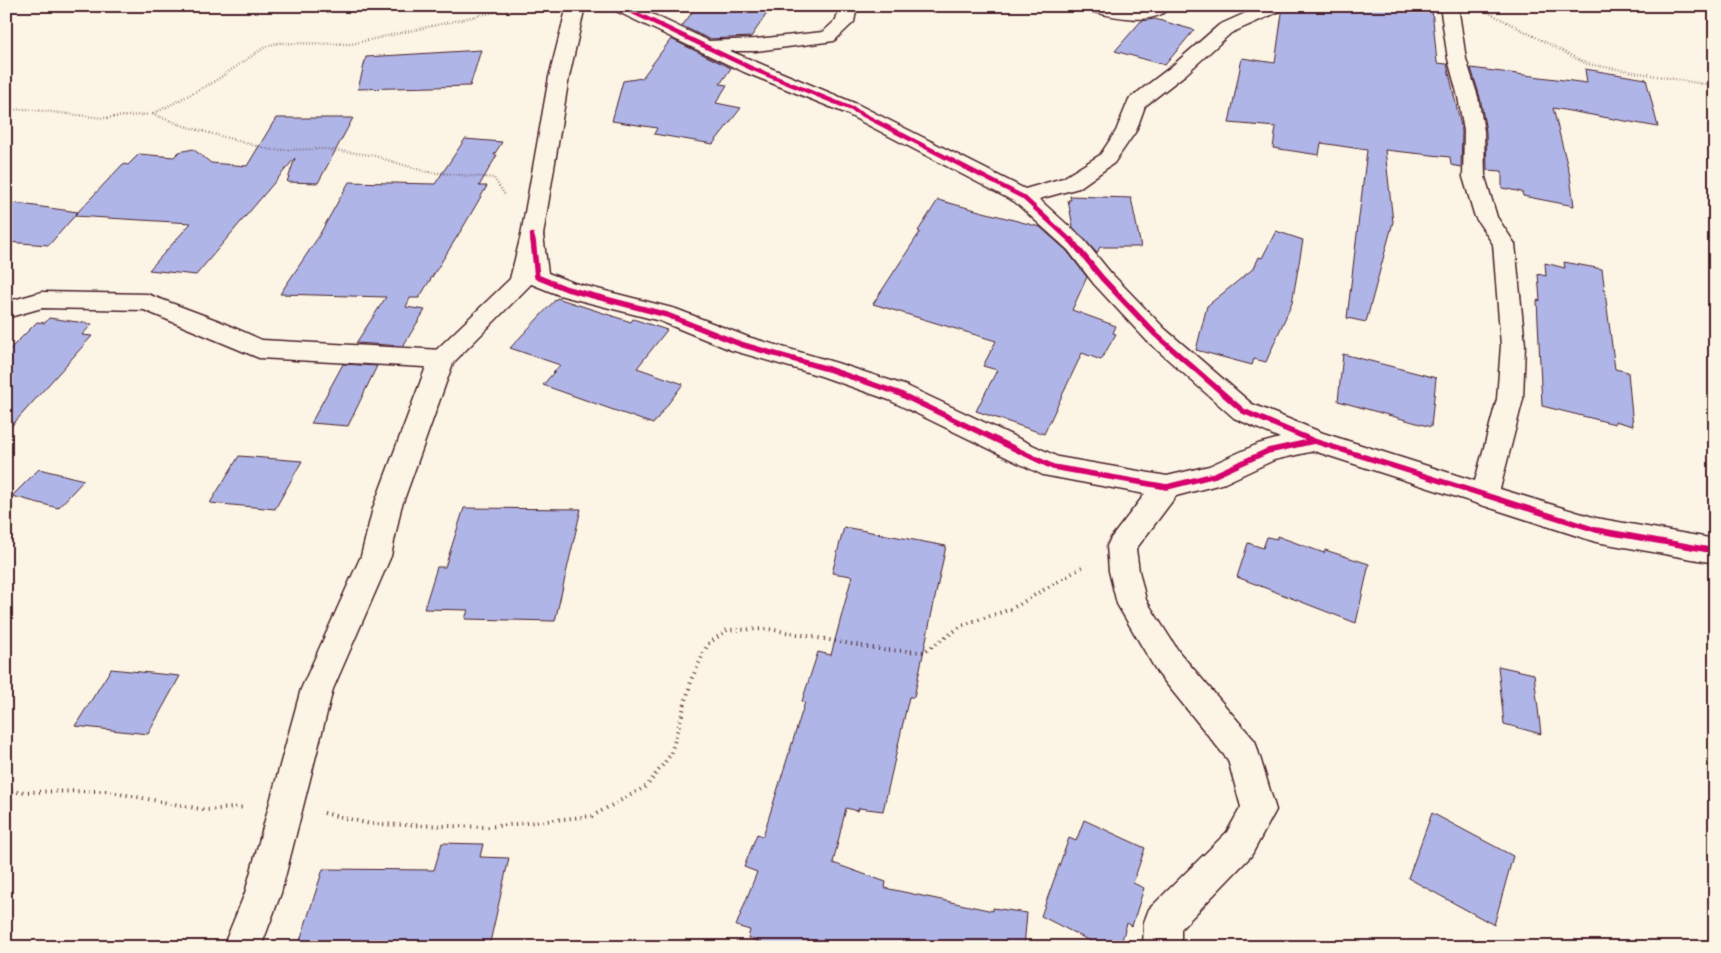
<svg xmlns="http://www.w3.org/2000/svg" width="1721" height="953" viewBox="0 0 1721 953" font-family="Mali,sans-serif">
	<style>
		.building { fill: #afb6e7; stroke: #4a1f2b }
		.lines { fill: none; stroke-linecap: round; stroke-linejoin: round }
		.street-casing { stroke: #4a1f2b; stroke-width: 3 }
		.secondary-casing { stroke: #4a1f2b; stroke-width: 3 }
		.path-far1 { stroke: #4a1f2b; stroke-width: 2.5; stroke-dasharray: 0.5 2.5; stroke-linecap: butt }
		.path { stroke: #4a1f2b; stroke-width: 4; stroke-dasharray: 1 4.5; stroke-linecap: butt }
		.street { fill: #fcf5e5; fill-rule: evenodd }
		.secondary { fill: #fcf5e5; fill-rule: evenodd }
		.cycleway-far1-casing { stroke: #fcf5e5; stroke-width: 7 }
		.cycleway-casing { stroke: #fcf5e5; stroke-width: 9 }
		.cycleway-far1 { stroke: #d6006c; stroke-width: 4.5 }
		.cycleway { stroke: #d6006c; stroke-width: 5.5 }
	</style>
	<rect width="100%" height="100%" fill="#fcf5e5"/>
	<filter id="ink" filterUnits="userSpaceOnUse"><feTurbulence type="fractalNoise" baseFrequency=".02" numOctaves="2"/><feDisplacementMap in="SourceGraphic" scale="10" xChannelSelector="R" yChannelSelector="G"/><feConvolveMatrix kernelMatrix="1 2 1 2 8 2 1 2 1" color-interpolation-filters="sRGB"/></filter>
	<g filter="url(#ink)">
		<!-- building -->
		<path class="building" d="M697,6H772L751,37L709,39L682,26Z
			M1283,6H1416L1432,9L1437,63L1447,64L1462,131L1461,167L1451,165L1450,157L1385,150L1393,222L1366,322L1347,318L1367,150L1321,143L1319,155L1273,148L1276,127L1229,123L1242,58L1275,63Z
			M1155,19L1194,30L1165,65L1115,51L1141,21Z
			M671,39L731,68L720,84L727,85L716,103L741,108L713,144L654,134L657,128L612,121L623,81L642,78Z
			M481,50L470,86L358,89L366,57Z
			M1471,68L1587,83L1585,69L1646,79L1658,127L1553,108L1570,176L1574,206L1523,196L1522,192L1502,188V171L1487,170L1486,131L1480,97Z
			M276,118H353L318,183L287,182L295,158L196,275L149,270L191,223L74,216L123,164L128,165L139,154L174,157L179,152L193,149L211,163L247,166Z
			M465,139L502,142L494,155H497L479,186H487L465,224L419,298H410L406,307L425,310L403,346L356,343L386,297L280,294L317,239L349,182L435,184Z
			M1070,196L1131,198L1141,247H1100L1097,253L1073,227L1068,200H1071Z
			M938,200L1040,227L1067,251L1087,277L1072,310L1116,326L1113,333L1116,334L1101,360L1082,353L1044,434L976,411L997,370L983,366L996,341L873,304L920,232L918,231Z
			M6,202L78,212L49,245L6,242Z
			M1276,231L1303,240L1292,303L1266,362L1254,359L1252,365L1196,350L1207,306L1254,268L1259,257L1262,258Z
			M1564,262L1602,269L1615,369L1628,372L1633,426L1615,421V424L1542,406L1537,300L1540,301L1538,274L1546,276L1545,263L1565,268Z
			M557,298L631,322L633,319L667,330L637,368L683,384L653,424L543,385L560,365L510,348Z
			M49,318L92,324L82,335L92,336L6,432V353L37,322L45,323Z
			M1343,354L1436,378L1431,427L1338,401Z
			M343,364L377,366L348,426L311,423Z
			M239,456L302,461L275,509L210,503Z
			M39,469L84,480L58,508L12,496Z
			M464,508L581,509L555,621L465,619L468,610L424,609L437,567H445Z
			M844,527L946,546L914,697H909L883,811L859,808L858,811L846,808L833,863L886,882L885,888L993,911V908L1027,913L1024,947H773L748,938L750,930L736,926L757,872L744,867L757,834L763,836L805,702L802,701L818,652L831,655L852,576L832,573Z
			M1277,536L1324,553L1325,550L1369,564L1356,623L1237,577L1248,543L1263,548L1267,537L1277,539Z
			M1498,666L1534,674L1541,734L1504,724Z
			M111,669L180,676L148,734L75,726Z
			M1432,813L1513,856L1494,925L1408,878Z
			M1084,820L1145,848L1133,883L1144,888L1132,926L1127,923L1120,947H1102L1041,916L1069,838L1076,841Z
			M442,843L483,844L480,857L509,858L489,947H298L323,869L434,870Z"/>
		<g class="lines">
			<!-- street casing -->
			<g class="street-casing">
				<path id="street" d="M611,6H635L709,41L756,39L823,32L836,20L839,6H857L854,22L834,41L756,51H730L859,105L1025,189L1063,178L1100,155L1116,131L1129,99L1172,66L1219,25L1261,6H1281L1278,12L1231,33L1186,74L1145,106L1136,131L1114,163L1079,188L1039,199L1084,240L1110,272L1165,329L1252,404L1323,433L1475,481L1497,399L1501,345L1493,244L1475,217L1463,177L1464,131L1458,97L1448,59L1440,6H1458L1466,59L1478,97L1484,131L1485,177L1497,217L1515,244L1525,345L1523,399L1500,489L1596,518L1715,539V563L1596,542L1314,451L1274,460L1225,483L1176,496L1136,549L1139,571L1146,600L1179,652L1255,741L1276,810L1251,856L1181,929V947H1143L1144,922L1149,909L1227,832L1241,807L1228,760L1157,672L1117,604L1109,571L1107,546L1111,538L1145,494L1043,475L889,400L821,376L731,350L660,321L559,295L529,283L525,277L521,235L524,230L532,228L540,230L543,235L548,273L574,283L676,309L748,337L837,363L907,386L1058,457L1167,476L1209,466L1258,444L1280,438L1234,418L1147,341L1094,284L1068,250L1015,202L845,113L744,72L614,10Z
					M1082,6H1122L1135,9L1147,6H1171C1155,29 1106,15 1085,10Z
					M42,292L147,294L219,321L262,340L442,350L451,353L455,359L451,365L442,368L259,358L144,310L42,308L6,318V302Z"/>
			</g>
			<!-- secondary casing -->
			<g class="secondary-casing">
				<path id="secondary" d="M567,6H585L569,77L543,235L533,282L453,363L401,508L391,556L333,689L281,893L261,947H223L245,893L301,689L361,556L373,508L429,359L433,353L510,279L521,235L549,77Z"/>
			</g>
			<!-- path-far1 -->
			<path class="path-far1" d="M1480,8L1587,64L1715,86
				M6,110L26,109L103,118L152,114L184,126L271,150L325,149L371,155L427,172L494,178L505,195
				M153,114L212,83L265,47L276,43L351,44L522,6"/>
			<!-- path -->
			<path class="path" d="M6,792L105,791L206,810L246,807
				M324,813L370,824L488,827L592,816L647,786L671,754L692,678L708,644L727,630L769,629L884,650L924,652L963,625L1011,609L1086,565"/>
			<!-- street -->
			<use href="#street" class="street"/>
			<!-- secondary -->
			<use href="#secondary" class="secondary"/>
			<!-- cycleway-far1 casing -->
			<g class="cycleway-far1-casing">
				<path id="cycleway-far1" d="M620,6L751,68L852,109L1023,197L1072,242
					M532,235L533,242"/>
			</g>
			<!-- cycleway casing -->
			<g class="cycleway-casing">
				<path id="cycleway" d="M533,240L537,277L567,289L667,315L740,344L828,369L898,393L1053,467L1167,487L1215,475L1268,451L1314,441L1596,530L1715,551
					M1071,240L1102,278L1156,335L1243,411L1314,441"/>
			</g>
			<!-- cycleway-far1 -->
			<use href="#cycleway-far1" class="cycleway-far1"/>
			<!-- cycleway -->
			<use href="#cycleway" class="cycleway"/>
		</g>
	</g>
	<!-- margin -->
	<rect width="1721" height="953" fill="none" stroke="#fcf5e5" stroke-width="25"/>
	<rect x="12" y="12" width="1696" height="928" fill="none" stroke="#4a1f2b" stroke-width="2" filter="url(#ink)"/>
</svg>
